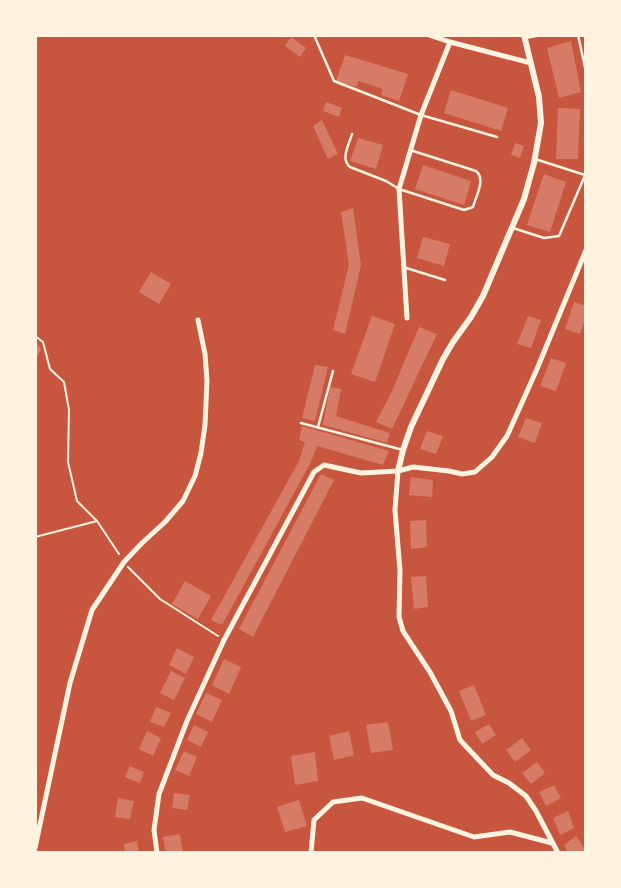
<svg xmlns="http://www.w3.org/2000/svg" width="621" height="888" viewBox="0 0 621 888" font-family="'Work Sans',sans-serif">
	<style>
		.building { fill: #d67c66 }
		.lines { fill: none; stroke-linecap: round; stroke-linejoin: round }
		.path { stroke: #fff3e0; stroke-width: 2 }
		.service { stroke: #fff3e0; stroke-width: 2.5 }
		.minor { stroke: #fff3e0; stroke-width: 5 }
		.tertiary { stroke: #fff3e0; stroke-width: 6 }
	</style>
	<rect width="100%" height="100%" fill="#c8553d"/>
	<!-- building -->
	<path class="building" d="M291,37L306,48L300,57L285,46Z
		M571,41L581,92L559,98L547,48Z
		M345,55L408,74L399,101L381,95L383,89L358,81L357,87L336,81Z
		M451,90L508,108L501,131L444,113Z
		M326,102L342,108L339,117L323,111Z
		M558,108L580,109L578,159H556Z
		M322,120L338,154L328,159L313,126Z
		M358,138L383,145L376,169L350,161Z
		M515,143L524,146L520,158L511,155Z
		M423,165L471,181L464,205L415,189Z
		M544,174L566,182L550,232L527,225Z
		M353,208L361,265L345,334L333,330L349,265L341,212Z
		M423,237L450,244L444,266L417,258Z
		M151,272L171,284L159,304L139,292Z
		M574,302L586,306V316L580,334L565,329Z
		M372,316L395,324L375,382L351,374Z
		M528,316L541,320L531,348L517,344Z
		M419,327L437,334L392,429L376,422L392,391Z
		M35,340L41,349L35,361Z
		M551,358L566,363L556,391L540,386Z
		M315,365L328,367L315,421L302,418Z
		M330,387L341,389L336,416L390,433L387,443L323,425Z
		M526,418L542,423L535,443L518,437Z
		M302,426L389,451L383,465L317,446L310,464L222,625L211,620L299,461L305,442L299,440Z
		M427,431L443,436L436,454L420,449Z
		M321,474L334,480L253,637L239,629Z
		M411,477L433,480L432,497L409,495Z
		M426,520L427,547L411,549L410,521Z
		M426,576L428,607L414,609L411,577Z
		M185,581L211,596L198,619L172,604Z
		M177,648L194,657L186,674L169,665Z
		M224,659L241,667L229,694L212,685Z
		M171,671L185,678L174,700L160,693Z
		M474,685L486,715L471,721L459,691Z
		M206,693L222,700L212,722L196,714Z
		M156,707L171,713L164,727L150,722Z
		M388,722L393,750L371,753L366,725Z
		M489,724L496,735L482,744L475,732Z
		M194,725L208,732L201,747L187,740Z
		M147,731L161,738L153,756L139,749Z
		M349,731L354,755L334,760L329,736Z
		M522,738L531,750L515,762L506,750Z
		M184,751L197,757L189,776L175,770Z
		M315,752L318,781L295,785L291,756Z
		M537,762L545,773L531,784L522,773Z
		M130,766L144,772L140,783L125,777Z
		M554,785L561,798L546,806L539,792Z
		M174,793L190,795L187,810L172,808Z
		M118,798L134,801L130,819L115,817Z
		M299,800L307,826L285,832L277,807Z
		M568,811L574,828L560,835L553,818Z
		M180,834L183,853H166L163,837Z
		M576,836L585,850L580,853H568L564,845Z
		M137,841L139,853H125L124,844Z"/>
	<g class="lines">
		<!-- path -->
		<path class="path" d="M35,336L43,342L50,369L64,382L69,410L68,462L77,501L97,521
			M35,537L97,521L119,554
			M128,567L160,599L218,636"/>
		<!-- service -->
		<path class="service" d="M314,35L334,81L421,115L497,137
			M578,35L586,72
			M525,38L542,35
			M352,134C349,145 340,159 350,167L386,181L399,189L464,210L473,207C476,196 486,179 476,171L410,150
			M535,159L585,175
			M513,228L544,238L559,236L586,173
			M403,267L445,280
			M301,423L403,450
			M318,427L333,371"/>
		<!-- minor -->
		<path class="minor" d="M429,35L450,42
			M407,318L399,189L421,115L450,42L531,63
			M398,471L395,510L400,571L399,617L403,631L430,672L451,711L460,740L493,775L509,783L526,796L536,811L558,853
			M35,848L70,683L92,610L124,562L142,543L165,522L183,501L195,476L201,453L205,425L207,381L205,354L198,320
			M157,853L154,830L159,794L187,721L224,640L314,472L324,465L361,473L398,471L413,467L449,471L462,474L475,472L492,457L507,436L537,369L586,250
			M311,853L314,820L333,802L362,798L474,837L510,832L552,843"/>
		<!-- tertiary -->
		<path class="tertiary" d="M398,471L403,450L411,427L443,359L453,342L471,317L483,296L524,199L534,163L541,123L539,97L524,35"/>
	</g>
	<!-- border -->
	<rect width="621" height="888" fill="none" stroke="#fff3e0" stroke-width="74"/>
</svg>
